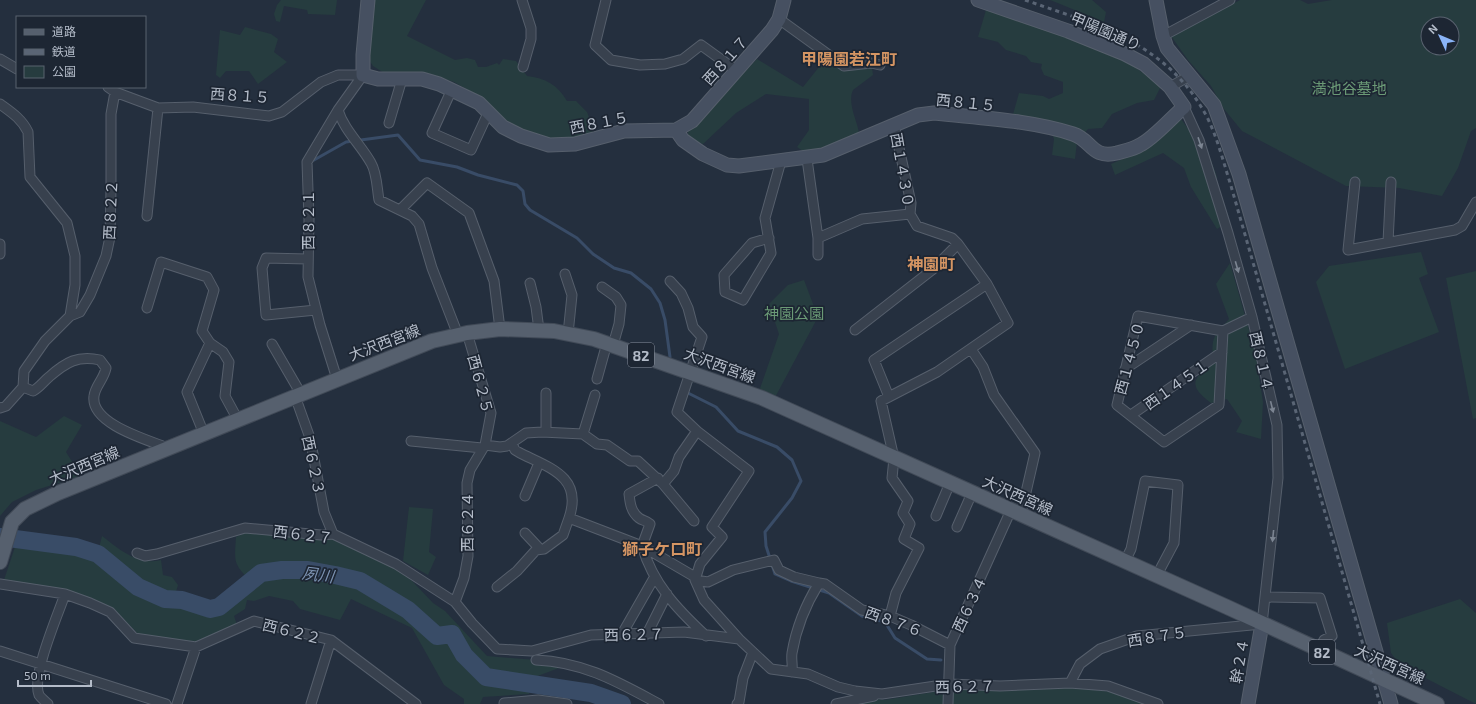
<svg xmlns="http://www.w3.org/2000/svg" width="1476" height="704" viewBox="0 0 1476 704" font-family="'Exo 2','Noto Sans JP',sans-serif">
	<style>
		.green { fill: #263c3f; fill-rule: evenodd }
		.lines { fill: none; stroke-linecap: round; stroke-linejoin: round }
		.stream { stroke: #394c67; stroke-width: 3 }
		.river { stroke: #394c67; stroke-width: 18 }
		.street-casing { stroke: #565f6c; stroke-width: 11 }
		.secondary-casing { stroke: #565f6c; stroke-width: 15 }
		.primary-casing { stroke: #414a57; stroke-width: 16 }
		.street { stroke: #38414e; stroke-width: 9 }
		.secondary { stroke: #465061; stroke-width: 13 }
		.primary { stroke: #56606e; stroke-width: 14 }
		.rail { stroke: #5a6575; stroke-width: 3; stroke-dasharray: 4 4; stroke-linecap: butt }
		.oneway { fill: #7c8592 }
		.labels { text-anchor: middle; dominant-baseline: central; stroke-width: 3.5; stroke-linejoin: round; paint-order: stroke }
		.shield { fill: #1d2633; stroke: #878f9c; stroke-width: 1 }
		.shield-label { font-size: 14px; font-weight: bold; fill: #b4bcc9 }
		.street-label { font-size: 15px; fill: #b4bcc9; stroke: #1d2633 }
		.park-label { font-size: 15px; fill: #6b9a76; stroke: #1d2633 }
		.neighbourhood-label { font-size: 16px; font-weight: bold; fill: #d59563; stroke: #1d2633 }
		.water-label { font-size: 16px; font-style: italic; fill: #7c92b1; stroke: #1d2633 }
	</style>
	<rect width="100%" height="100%" fill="#242f3e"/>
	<!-- green -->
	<path class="green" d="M281,0H337L335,15L308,14L307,10L284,6L280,22L276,21L274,14L277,5Z
		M374,0H426L407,36L455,60L467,58L475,60L478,67H486L497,63L499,65L503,59L516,61L527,76C545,78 558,85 567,101H576L587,112L594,131L575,139L547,138L515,128L482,98L454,82L424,72L384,73L373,66L369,60Z
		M1050,0H1092L1106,12L1104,22C1085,15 1069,7 1050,0Z
		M1240,0H1300L1308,4L1332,0H1476V128L1471,131L1458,168L1442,196L1399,188L1346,186L1242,131L1224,109L1211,86L1188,60L1171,36ZM1428,24H1452V48H1428Z
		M986,10L1091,46L1128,62L1161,86L1154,100L1137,103L1112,114L1102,128L1088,129L1077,142L1075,159L1052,155L1054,139L1048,122L1012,118L1019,93L1043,96L1049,99L1063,93V82L1044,75L1041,68L1042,64L1031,62L1026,56L1006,50L998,42L978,37Z
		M245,27L271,34L278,39L274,52L287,62L258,84L249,71H226L220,78L216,75L220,30L240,35Z
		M827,57L843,68H872L873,75L853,90C847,103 857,120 859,133L824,151L806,153L797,147L809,130V99L766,94L736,113L703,144L693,140L688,135V131L757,59L803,87Z
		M1181,119L1189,130L1203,138L1217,177L1212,192L1223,225L1217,229L1191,187L1184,168L1163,153L1115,175L1111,164L1144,150Z
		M1421,252L1428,274L1419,278L1439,332L1345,369L1316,282L1329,266Z
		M1230,263L1255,351L1263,402L1261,439L1236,432L1242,421L1227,399L1211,403C1179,379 1205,378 1212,355C1213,351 1212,346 1213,342C1214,334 1224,325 1229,319L1216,284Z
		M1476,271V418L1473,419L1446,278Z
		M804,280L818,317L772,403L757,397L779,334L769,304L788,285Z
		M64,416L82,425L66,452L81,476L36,490L12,502L0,516V421L36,437Z
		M409,507L433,509L429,552L436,557L428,575L403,561Z
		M247,532L278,536L333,534L396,564L433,603L445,611L487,656L536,660L559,668L535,677L529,694L483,697L480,704H464V699L444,685L412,628L351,599L340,620L300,609L293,601L269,596L254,601L247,600L245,609L234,616L237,625L196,642L138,634L113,608L67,590L4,580L19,535L99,548L102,536C119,549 138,566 161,560L163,575L172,577L178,585L175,595L186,609L208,615L252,583C234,563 234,565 236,537Z
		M1460,599L1476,613V704L1400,665L1391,653L1387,623Z
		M1072,687L1111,692L1144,704H855L879,699L884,700L953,689L996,691Z"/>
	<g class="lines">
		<!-- stream -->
		<path class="stream" d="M314,160L346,142L398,135L420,160L457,167L478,175L517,185L523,191L525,204L530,210L577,238L593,254L614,268L631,273L651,289L660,303L665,320L670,357
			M688,393L716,407L738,431L777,447L792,460L801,481L792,498L765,532L766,546L775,574L791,581L829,593L862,616L885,622L895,638L927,659L941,660"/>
		<!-- river -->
		<path class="river" d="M0,537L76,547L98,554L138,587L165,599L182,600L210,609L219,607L261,573L282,570H308L335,575L360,581L408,610L437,636L452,634L464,655L486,677L591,693L622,704"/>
		<!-- street casing -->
		<g class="street-casing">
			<path id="street" d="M522,0L531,28V39L523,67
				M606,0L595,45L611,60L640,65L665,64L683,59L701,45L737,71
				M779,19L844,66L871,63L880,65
				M1163,36L1230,0
				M0,59L17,69
				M108,87L115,92L158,108L193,107L269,116L282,112L321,82L338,75H363
				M1170,87L1191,75
				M452,89L432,133L471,150L489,111
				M0,104C11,112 22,119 28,132L30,177L67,223L75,256V285L70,316L45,341L24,371L23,387L33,391C40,387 43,382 49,377C66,362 78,355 100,360L106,368C104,379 95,386 94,396C90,424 148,440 168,448
				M338,110C344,130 361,145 371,163C377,173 377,189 379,200L412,216L419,224L432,268L458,335
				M389,123L402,79
				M807,159L818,238L862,219L910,214
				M1355,182L1348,250L1455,230L1462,226L1476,202
				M400,210L427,183L469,213L494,281L500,329
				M147,216L158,108
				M769,238L752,243L724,275L725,292L743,300L771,253L765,218L781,161
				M818,238V255
				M1388,242L1391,182
				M0,244V254
				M958,244L987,284
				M308,259L266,258L262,268L266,315L316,310
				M565,274L572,295L568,334
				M670,281L681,293L688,308L693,327L702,337L677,412L697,431L749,471L712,527L722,537L700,564L695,580L704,600L739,639
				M530,283L536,307L539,330
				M602,287L616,297L621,305L619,324L613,345
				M147,308L161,262L207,277L214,290L202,331L210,343L223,352L229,362L225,396L238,420
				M70,316L80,312L90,295L106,256L110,237L111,189V114L115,92
				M855,330L932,270L958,244L952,238L917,226L910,214L911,203L894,125
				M1223,331L1219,405L1164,442L1117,405L1138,316L1223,331L1252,317
				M272,344L301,394
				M971,349L983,367L994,395L1035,453L1021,514
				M1125,369L1191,325
				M337,379L320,325L308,277L309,219L307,162L338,110L363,75
				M597,379L607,343
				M546,393V432
				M295,396L310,438L324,512L333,534
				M889,397L874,360L987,284L1008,323L937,372L881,401L894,458L892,478L908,501L903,513L910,524L904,539L919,548L896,593L890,616
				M0,408L6,406L23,387
				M1131,415L1222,352
				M204,434L187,392L210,343
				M583,434L595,395
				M411,441L482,448
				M512,444L515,450L520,453C550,468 583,477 569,518L642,546C653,584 677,609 706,636
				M485,445L500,447L507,446L526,433L542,432L583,434L597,444L607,445L630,461H638L663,484L694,521
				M658,478L629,494C630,503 631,512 639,518C643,521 646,520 650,524L642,546L695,577
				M663,484L674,471L679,457L697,431
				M525,496L539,463
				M936,516L950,483
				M957,527L972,493
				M525,533L540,549
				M137,553L145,556L157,554L245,528L321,535L333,534L396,564L455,602L472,623L497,649L532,651L591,635L684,632L739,639L771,669L808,674L838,687L855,691L882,694L949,684L1000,686L1070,683L1108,686L1158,704
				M1125,561L1131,549L1145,481L1178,485L1174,543L1157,575
				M695,580L708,582L733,570L774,560L779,570L794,577L819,583
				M0,584L65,594L90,603L110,612L134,638L196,647L254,621L331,640L416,704
				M497,587L517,571L536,550L544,549L563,535L569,518
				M1265,597L1320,598L1332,636L1324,640L1319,650
				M455,602L464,578L468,556L467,483L470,470L485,445L491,413L467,333
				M622,634L654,578
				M647,634L667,594
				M0,651L166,704
				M536,660C584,662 618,682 659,704
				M792,672C793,665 791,660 792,653C796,629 806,604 819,583L825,584L862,610L890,616L911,625L950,645
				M1070,683L1080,664L1100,649L1137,636L1262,624L1278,478L1277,425L1252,317L1228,233L1199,140L1184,107
				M504,703L538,700L567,704
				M48,704C46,702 41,698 39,695C31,676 58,615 65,594
				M177,704L196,647
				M311,704L331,640
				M737,704L739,702L743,678L753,652
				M836,704L874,696
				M948,704L950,645L1011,510"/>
		</g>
		<!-- secondary casing -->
		<g class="secondary-casing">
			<path id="secondary" d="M368,0L363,55V75L378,79H422L439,84L479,103L503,127L521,136L549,145L575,144L624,131L676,130L683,140L703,154L727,165L739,166L823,155L918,115L934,113C979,118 1030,120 1073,134C1092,140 1091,159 1117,153C1124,151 1134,149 1140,145C1153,139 1172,117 1184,107L1170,87L1144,64L1125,54L1068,31L978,0
				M1156,0L1163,36L1167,48L1214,105L1239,174L1391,704
				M676,130L692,121L772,30L779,19L784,0
				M1248,704L1262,624"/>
		</g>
		<!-- primary casing -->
		<g class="primary-casing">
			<path id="primary" d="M0,562L12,522L25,509L58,493L432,341L467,333L500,329L554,331L594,339L762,398L1227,607L1437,704"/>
		</g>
		<!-- street -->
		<use href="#street" class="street"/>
		<!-- secondary -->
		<use href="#secondary" class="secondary"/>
		<!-- primary -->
		<use href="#primary" class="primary"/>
		<!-- rail -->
		<path class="rail" d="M1025,0C1099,26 1169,43 1208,119C1218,140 1224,164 1231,186L1380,704"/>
	</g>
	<!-- one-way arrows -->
	<defs><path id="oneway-solid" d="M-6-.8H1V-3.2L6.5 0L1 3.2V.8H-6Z"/></defs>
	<g class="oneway">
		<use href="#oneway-solid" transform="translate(1200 143) rotate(71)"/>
		<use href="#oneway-solid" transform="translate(1237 267) rotate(74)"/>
		<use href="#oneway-solid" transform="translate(1272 407) rotate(76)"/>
		<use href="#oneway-solid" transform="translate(1273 536) rotate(96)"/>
	</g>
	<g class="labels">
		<!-- shield labels -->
		<g class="shield">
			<rect x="628" y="343" width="26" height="24" rx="3"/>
			<rect x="1309" y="640" width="26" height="24" rx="3"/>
		</g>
		<g class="shield-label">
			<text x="641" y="355">82</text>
			<text x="1322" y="652">82</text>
		</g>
		<!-- street labels -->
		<g class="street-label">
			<text transform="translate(1106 31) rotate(23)">甲陽園通り</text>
			<text transform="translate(725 60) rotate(-48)">西８１７</text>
			<text transform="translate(240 95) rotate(4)">西８１５</text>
			<text transform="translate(966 102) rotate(6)">西８１５</text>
			<text transform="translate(599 122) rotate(-11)">西８１５</text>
			<text transform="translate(903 170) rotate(80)">西１４３０</text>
			<text transform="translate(110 210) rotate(-87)">西８２２</text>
			<text transform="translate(308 220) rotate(-90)">西８２１</text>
			<text transform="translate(384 342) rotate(-21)">大沢西宮線</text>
			<text transform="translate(1129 358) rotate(-75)">西１４５０</text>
			<text transform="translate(1262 361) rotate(77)">西８１４</text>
			<text transform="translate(720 365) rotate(20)">大沢西宮線</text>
			<text transform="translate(481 384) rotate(75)">西６２５</text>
			<text transform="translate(1176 384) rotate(-35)">西１４５１</text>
			<text transform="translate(84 465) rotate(-23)">大沢西宮線</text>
			<text transform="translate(314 465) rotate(78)">西６２３</text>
			<text transform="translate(1018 495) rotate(24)">大沢西宮線</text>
			<text transform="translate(467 522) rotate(-90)">西６２４</text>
			<text transform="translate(303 534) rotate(7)">西６２７</text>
			<text transform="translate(969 604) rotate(-65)">西６３４</text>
			<text transform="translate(894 621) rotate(20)">西８７６</text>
			<text transform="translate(292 631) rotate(14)">西６２２</text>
			<text transform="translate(634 634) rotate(-1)">西６２７</text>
			<text transform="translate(1157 636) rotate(-9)">西８７５</text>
			<text transform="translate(1239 661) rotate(-80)">幹２４</text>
			<text transform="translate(1390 664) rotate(24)">大沢西宮線</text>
			<text transform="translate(965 686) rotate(-1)">西６２７</text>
		</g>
		<!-- park labels -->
		<g class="park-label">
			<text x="1349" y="88">満池谷墓地</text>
			<text x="794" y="313">神園公園</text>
		</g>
		<!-- neighbourhood labels -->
		<g class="neighbourhood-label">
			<text x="849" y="58">甲陽園若江町</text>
			<text x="931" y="263">神園町</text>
			<text x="662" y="548">獅子ケ口町</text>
		</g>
		<!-- water labels -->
		<g class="water-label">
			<text transform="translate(318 574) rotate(7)">夙川</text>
		</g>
	</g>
	<!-- legend -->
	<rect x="16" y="16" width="130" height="72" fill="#1d2633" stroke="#59626f"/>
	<rect x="24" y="29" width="20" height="6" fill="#56606e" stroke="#59626f"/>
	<text x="52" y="36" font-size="12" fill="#b4bcc9">道路</text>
	<rect x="24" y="49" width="20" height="6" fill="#5a6575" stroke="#59626f"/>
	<text x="52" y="56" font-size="12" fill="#b4bcc9">鉄道</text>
	<rect x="24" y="66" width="20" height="12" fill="#263c3f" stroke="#59626f"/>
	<text x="52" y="76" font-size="12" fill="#b4bcc9">公園</text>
	<!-- north arrow -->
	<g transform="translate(1440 36) rotate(314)"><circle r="19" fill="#1d2633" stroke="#59626f"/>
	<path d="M0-3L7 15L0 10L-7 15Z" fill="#8ab4f8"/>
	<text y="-6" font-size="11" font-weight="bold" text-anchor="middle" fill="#b4bcc9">N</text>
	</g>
	<!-- scale -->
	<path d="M18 680v6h73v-6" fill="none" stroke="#b4bcc9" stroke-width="2"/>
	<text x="24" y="680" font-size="12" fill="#b4bcc9" stroke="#1d2633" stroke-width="3" paint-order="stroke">50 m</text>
</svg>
